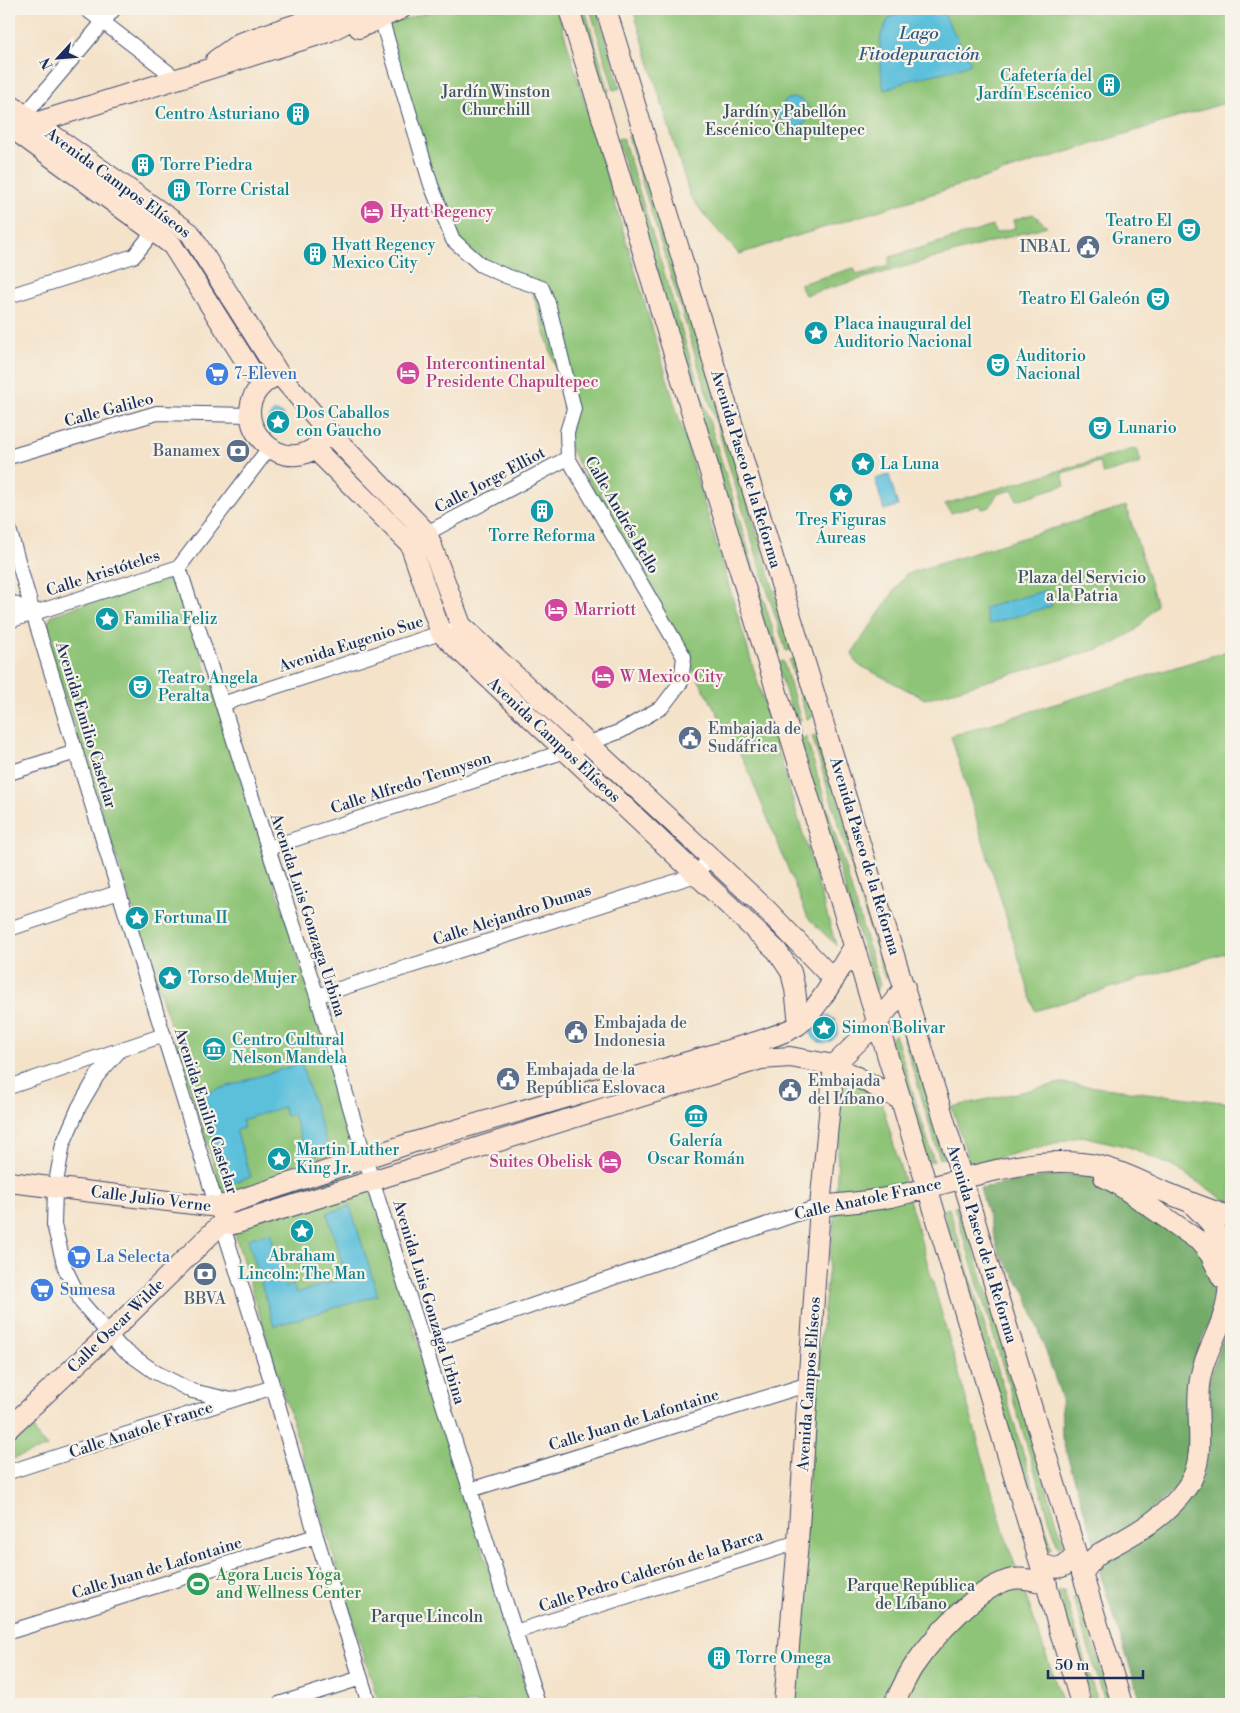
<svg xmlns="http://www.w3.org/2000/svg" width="1240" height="1713" viewBox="0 0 1240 1713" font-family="'Libre Bodoni',serif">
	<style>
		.green { fill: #8ec477; stroke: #547a6a }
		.forest { fill: #72aa68; stroke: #466c63 }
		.water { fill: #5cc0db; stroke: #3c789c }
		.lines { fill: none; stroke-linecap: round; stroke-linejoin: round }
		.street-casing { stroke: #3c4a6e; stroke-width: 16 }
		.secondary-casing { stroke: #3c4a6e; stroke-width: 22 }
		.street { stroke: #fff; stroke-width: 14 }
		.secondary { stroke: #fde4d1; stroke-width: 20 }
		.labels { text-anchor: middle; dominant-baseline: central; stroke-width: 4.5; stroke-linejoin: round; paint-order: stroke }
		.culture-label { font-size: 16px; fill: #0d838f; stroke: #f7f3e8; text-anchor: start }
		.park-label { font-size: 16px; fill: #385464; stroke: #f7f3e8 }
		.street-label { font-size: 16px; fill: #1b2f5e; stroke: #f7f3e8 }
		.hotel-label { font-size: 16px; fill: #b23c85; stroke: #f7f3e8; text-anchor: start }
		.service-label { font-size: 16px; fill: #4e5e75; stroke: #f7f3e8; text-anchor: start }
		.shop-label { font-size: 16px; fill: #366cbe; stroke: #f7f3e8; text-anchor: start }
		.leisure-label { font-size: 16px; fill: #27864d; stroke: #f7f3e8; text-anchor: start }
		.water-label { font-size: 18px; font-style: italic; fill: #2e5a84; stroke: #f7f3e8 }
	</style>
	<rect width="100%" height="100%" fill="#f7f3e8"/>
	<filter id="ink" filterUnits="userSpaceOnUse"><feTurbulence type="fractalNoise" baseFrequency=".02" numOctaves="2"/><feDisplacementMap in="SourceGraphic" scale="10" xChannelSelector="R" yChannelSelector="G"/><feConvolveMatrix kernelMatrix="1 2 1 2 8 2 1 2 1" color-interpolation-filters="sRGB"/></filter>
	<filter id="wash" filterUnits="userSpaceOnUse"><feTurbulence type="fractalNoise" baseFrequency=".0096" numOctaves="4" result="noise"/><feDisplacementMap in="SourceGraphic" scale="20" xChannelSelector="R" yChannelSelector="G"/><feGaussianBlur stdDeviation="1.12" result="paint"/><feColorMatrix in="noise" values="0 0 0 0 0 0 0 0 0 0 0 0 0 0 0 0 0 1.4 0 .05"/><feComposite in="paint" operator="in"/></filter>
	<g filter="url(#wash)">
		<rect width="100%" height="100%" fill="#f4e2c9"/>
		<!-- green -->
		<path class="green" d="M439,9H557L836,945L808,918L746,765L562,434L568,409L532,290L454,240L385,25Z
			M578,9H585L609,91L603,93Z
			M590,9H597L620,88L614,90Z
			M633,9H1231V101L739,254L706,217L690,196Z
			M635,134L792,649L786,651L628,136Z
			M623,138L780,653L774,655L617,139Z
			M1033,214L1047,226L805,295L800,284L854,268L857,275L888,266L890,257L993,226L995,233L1015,228L1013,220Z
			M1137,448L1141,463L1103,474L1099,462L1062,473L1065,485L1017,500L1013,490L997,494L990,507L982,509L980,505L951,513L945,504Z
			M1126,506L1157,605L1136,630L1112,645L925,699L857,664L852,653L906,574Z
			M163,578L175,582L180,586L310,995L531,1704H379L173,1033L45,635L46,627L52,615Z
			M1231,650V951L1035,1011L951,736Z
			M795,658L813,717L807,719L789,660Z
			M783,661L801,720L795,722L777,664Z
			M818,734L890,972L885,979L812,736Z
			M806,737L880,985L876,991L800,739Z
			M905,1023L945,1157L940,1159L901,1029Z
			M895,1034L934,1161L928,1162L890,1040Z
			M842,1075L879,1093L1005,1536L1063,1704H793L816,1379L835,1213Z
			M1062,1083L1231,1103V1201L1224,1199L1174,1167L1129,1147L1082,1136L970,1165L952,1107Z
			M960,1205L1064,1545L1058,1547L954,1206Z
			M949,1208L1052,1549L1046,1551L943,1210Z
			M33,1421C33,1433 39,1440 48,1447L9,1460V1444Z
			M1064,1591L1098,1704H1092L1058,1592Z
			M1079,1596L1112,1704H1106L1073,1598Z"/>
		<!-- forest -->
		<path class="forest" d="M1090,1174L1141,1196L1209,1257L1219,1286L1215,1310L1201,1341L1193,1373L1195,1450L1184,1482L1139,1521L1096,1548L1062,1439L1061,1396L1026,1293L999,1253L980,1188L1048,1176Z
			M1231,1314V1704H1142L1100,1573L1102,1563L1200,1484L1209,1450L1206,1421L1209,1379Z"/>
		<!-- water -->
		<path class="water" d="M924,9H941L971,63L953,70L910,80L884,90L879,58L881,34L889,18L901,12Z
			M779 113a15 15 0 1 1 30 0a15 15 0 1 1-30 0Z
			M273,412C284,411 290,422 285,432H278C271,428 266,419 273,412Z
			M889,475L898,506L884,510L875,479Z
			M1047,590L1052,606L989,624L984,608Z
			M810 1029a14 14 0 1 1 28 0a14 14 0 1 1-28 0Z
			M301,1063L329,1151L307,1158L293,1114L286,1116L283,1107L242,1120L244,1128L236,1130L251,1177L228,1184L200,1095Z
			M350,1206L378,1295L274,1326L248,1239L270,1232L286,1287L293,1285L296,1293L339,1280L337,1271L344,1269L327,1213Z"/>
	</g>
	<g filter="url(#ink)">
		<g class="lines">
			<!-- street casing -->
			<g class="street-casing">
				<path id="street" d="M86,9L177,79
					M25,115L114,9
					M9,296L134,256L158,226
					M9,457L157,413L250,415
					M9,529L33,613L119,892L273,1387L316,1536L369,1704
					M427,533L568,458
					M179,567L268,848L317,996L365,1158L538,1704
					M9,601L33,613
					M9,621L179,567L269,448
					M222,704L450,630
					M9,773L76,752
					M268,848L587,744L621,731L662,707L681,682L684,657L568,458L567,432L574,409L548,303L542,288L506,276L481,265L453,240L431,185L381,18
					M9,929L119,892
					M317,996L696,875L710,857
					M120,1050L97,1076L79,1107L63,1144L55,1188L54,1225L65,1268L82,1303L120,1347L155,1372L192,1391L232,1400
					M9,1087L164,1035
					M424,1343L820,1206
					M9,1472L273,1387
					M470,1490L809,1384
					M9,1632L316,1536
					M515,1632L798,1542
					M279,1704L361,1678"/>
			</g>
			<!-- secondary casing -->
			<g class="secondary-casing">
				<path id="secondary" d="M569,9L901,1100L1040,1563L1081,1704
					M606,9L1122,1704
					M359,28L401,9
					M216,60L240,43L330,13L338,9
					M9,104L190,233L279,374
					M9,126L172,245L261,386
					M9,131L328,32L373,9
					M279,374L328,431C292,498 205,409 279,374Z
					M328,431L427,533L461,625L766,909L834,980
					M314,448L410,544L441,633L777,951L791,972L795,989L799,1024
					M834,1065L877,1023L905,987
					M1104,1177L1119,1185L1199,1241L1210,1254L1222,1278
					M9,1182L218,1207L411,1143L759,1041C771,1037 786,1033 798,1025C819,1009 839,969 854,947
					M820,1206C843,1203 868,1202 891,1197C959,1182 1030,1151 1100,1166C1121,1171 1141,1181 1160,1190C1184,1200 1207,1209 1231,1217
					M9,1428L109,1334L222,1223L234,1224L761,1059L790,1057L834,1065L901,1100
					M1040,1563C1058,1571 1065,1570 1076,1553
					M1082,1574L1094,1558L1100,1553C1133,1534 1164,1520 1187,1487C1208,1458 1195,1420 1199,1387C1201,1362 1214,1342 1222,1319C1233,1289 1231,1250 1211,1224C1205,1216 1197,1209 1190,1202
					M784,1704L798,1542L820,1206L834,1065
					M894,1704C900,1692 906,1678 913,1667C932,1639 979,1585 1013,1579C1024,1577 1036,1581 1047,1584"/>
			</g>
			<!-- street -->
			<use href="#street" class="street"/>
			<!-- secondary -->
			<use href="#secondary" class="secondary"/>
		</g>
	</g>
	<!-- icons -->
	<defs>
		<g id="building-disc" transform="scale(1.25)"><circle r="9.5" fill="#0f9aa8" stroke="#f7f3e8"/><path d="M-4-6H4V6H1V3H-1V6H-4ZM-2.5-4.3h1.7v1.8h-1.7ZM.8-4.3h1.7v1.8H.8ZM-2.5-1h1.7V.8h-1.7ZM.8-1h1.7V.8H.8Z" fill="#fff"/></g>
		<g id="hotel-disc" transform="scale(1.25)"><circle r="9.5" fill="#d1479c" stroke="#f7f3e8"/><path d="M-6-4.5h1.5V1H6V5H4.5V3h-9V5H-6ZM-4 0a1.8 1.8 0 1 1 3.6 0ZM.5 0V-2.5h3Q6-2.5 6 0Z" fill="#fff"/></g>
		<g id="theatre-disc" transform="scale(1.25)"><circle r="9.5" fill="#0f9aa8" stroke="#f7f3e8"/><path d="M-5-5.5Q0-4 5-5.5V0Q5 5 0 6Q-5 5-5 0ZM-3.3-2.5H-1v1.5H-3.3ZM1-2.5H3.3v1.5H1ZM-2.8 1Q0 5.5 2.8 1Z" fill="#fff"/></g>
		<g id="civic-disc" transform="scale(1.25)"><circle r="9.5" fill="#5c6f8a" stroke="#f7f3e8"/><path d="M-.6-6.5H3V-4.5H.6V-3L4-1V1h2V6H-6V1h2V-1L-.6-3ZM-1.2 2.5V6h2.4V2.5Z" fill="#fff"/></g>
		<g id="sight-disc" transform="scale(1.25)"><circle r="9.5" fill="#0f9aa8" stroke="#f7f3e8"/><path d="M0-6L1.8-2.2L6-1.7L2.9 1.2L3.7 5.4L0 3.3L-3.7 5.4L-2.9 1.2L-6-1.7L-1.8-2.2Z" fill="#fff"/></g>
		<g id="supermarket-disc" transform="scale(1.25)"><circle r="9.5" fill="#3f7fe0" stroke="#f7f3e8"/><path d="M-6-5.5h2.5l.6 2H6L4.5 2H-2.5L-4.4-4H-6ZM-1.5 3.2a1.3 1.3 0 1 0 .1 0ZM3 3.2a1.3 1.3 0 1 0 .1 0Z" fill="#fff"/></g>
		<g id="bank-disc" transform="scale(1.25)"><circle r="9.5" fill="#5c6f8a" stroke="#f7f3e8"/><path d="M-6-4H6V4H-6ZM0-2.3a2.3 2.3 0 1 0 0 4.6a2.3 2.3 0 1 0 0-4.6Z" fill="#fff"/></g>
		<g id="museum-disc" transform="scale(1.25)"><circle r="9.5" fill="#0f9aa8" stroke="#f7f3e8"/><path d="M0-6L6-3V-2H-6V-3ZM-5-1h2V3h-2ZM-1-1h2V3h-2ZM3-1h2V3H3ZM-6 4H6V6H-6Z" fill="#fff"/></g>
		<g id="stadium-disc" transform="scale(1.25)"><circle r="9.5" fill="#2e9e5b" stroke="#f7f3e8"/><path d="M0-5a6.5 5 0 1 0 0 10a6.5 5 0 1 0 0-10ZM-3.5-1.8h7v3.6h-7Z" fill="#fff"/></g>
	</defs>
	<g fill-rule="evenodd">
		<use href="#building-disc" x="1109" y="85"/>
		<use href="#building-disc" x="298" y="114"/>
		<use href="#building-disc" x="143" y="165"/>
		<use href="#building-disc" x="179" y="190"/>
		<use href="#hotel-disc" x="372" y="212"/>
		<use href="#theatre-disc" x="1189" y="230"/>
		<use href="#civic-disc" x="1088" y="247"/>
		<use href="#building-disc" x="315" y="254"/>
		<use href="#theatre-disc" x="1158" y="299"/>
		<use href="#sight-disc" x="816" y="333"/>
		<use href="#theatre-disc" x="998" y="365"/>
		<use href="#hotel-disc" x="408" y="373"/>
		<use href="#supermarket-disc" x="217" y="374"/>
		<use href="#sight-disc" x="278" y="422"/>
		<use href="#theatre-disc" x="1100" y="428"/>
		<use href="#bank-disc" x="238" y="451"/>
		<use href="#sight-disc" x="863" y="464"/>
		<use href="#sight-disc" x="841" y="495"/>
		<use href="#building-disc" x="542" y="511"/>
		<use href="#hotel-disc" x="556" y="610"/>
		<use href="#sight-disc" x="107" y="619"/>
		<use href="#hotel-disc" x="603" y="677"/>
		<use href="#theatre-disc" x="140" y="687"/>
		<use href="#civic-disc" x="690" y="738"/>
		<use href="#sight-disc" x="137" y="918"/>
		<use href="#sight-disc" x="170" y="978"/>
		<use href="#sight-disc" x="824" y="1028"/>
		<use href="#civic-disc" x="576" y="1032"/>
		<use href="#museum-disc" x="214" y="1049"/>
		<use href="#civic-disc" x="508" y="1079"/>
		<use href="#civic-disc" x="790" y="1090"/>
		<use href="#museum-disc" x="696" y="1116"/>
		<use href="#sight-disc" x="279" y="1159"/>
		<use href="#hotel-disc" x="610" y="1162"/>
		<use href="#sight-disc" x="302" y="1231"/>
		<use href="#supermarket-disc" x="79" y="1257"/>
		<use href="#bank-disc" x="205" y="1274"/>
		<use href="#supermarket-disc" x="42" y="1290"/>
		<use href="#stadium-disc" x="198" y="1584"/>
		<use href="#building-disc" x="719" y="1658"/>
	</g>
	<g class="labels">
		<!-- culture labels -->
		<g class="culture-label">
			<text x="1092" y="76" text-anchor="end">Cafetería del<tspan x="1092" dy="18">Jardín Escénico</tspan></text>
			<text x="280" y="114" text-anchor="end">Centro Asturiano</text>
			<text x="160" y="165">Torre Piedra</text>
			<text x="196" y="190">Torre Cristal</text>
			<text x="1172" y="221" text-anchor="end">Teatro El<tspan x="1172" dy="18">Granero</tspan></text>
			<text x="332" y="245">Hyatt Regency<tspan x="332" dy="18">Mexico City</tspan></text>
			<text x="1140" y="299" text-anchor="end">Teatro El Galeón</text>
			<text x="834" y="324">Placa inaugural del<tspan x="834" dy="18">Auditorio Nacional</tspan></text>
			<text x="1016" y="356">Auditorio<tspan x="1016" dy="18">Nacional</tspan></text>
			<text x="296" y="413">Dos Caballos<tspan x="296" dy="18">con Gaucho</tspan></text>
			<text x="1118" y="428">Lunario</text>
			<text x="880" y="464">La Luna</text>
			<text x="841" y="520" text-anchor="middle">Tres Figuras<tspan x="841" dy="18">Áureas</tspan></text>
			<text x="542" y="536" text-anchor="middle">Torre Reforma</text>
			<text x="124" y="619">Familia Feliz</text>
			<text x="158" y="678">Teatro Angela<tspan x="158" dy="18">Peralta</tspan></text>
			<text x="154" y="918">Fortuna II</text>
			<text x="188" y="978">Torso de Mujer</text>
			<text x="842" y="1028">Simon Bolivar</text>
			<text x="232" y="1040">Centro Cultural<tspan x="232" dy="18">Nelson Mandela</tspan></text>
			<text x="696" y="1141" text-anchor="middle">Galería<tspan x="696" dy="18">Oscar Román</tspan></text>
			<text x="296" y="1150">Martin Luther<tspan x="296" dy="18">King Jr.</tspan></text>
			<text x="302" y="1256" text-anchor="middle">Abraham<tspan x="302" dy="18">Lincoln: The Man</tspan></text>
			<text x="736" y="1658">Torre Omega</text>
		</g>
		<!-- park labels -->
		<g class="park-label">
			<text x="496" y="92">Jardín Winston<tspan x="496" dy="18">Churchill</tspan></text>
			<text x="785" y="112">Jardín y Pabellón<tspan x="785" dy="18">Escénico Chapultepec</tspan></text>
			<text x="1082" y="578">Plaza del Servicio<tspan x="1082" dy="18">a la Patria</tspan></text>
			<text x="911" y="1586">Parque República<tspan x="911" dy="18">de Líbano</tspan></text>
			<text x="427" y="1617">Parque Lincoln</text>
		</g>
		<!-- street labels -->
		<g class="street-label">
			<text transform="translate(118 183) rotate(36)">Avenida Campos Elíseos</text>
			<text transform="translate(109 410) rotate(-15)">Calle Galileo</text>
			<text transform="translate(746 469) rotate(73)">Avenida Paseo de la Reforma</text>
			<text transform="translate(490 480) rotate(-28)">Calle Jorge Elliot</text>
			<text transform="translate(622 515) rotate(60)">Calle Andrés Bello</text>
			<text transform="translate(103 573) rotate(-18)">Calle Aristóteles</text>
			<text transform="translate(351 644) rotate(-18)">Avenida Eugenio Sue</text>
			<text transform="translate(86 725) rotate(73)">Avenida Emilio Castelar</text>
			<text transform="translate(554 740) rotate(43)">Avenida Campos Elíseos</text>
			<text transform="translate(411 783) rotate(-18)">Calle Alfredo Tennyson</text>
			<text transform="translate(865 856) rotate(73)">Avenida Paseo de la Reforma</text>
			<text transform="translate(308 915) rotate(72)">Avenida Luis Gonzaga Urbina</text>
			<text transform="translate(512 915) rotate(-18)">Calle Alejandro Dumas</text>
			<text transform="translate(206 1111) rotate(72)">Avenida Emilio Castelar</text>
			<text transform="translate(151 1199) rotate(7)">Calle Julio Verne</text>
			<text transform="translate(868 1199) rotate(-12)">Calle Anatole France</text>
			<text transform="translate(982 1244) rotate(73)">Avenida Paseo de la Reforma</text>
			<text transform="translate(429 1302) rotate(73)">Avenida Luis Gonzaga Urbina</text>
			<text transform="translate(116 1326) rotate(-44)">Calle Oscar Wilde</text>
			<text transform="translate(809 1384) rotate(-86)">Avenida Campos Elíseos</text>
			<text transform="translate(634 1420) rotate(-17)">Calle Juan de Lafontaine</text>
			<text transform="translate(141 1430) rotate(-18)">Calle Anatole France</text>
			<text transform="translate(157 1568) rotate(-17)">Calle Juan de Lafontaine</text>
			<text transform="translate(651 1571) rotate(-18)">Calle Pedro Calderón de la Barca</text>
		</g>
		<!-- hotel labels -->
		<g class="hotel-label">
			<text x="390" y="212">Hyatt Regency</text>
			<text x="426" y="364">Intercontinental<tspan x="426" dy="18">Presidente Chapultepec</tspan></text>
			<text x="574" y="610">Marriott</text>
			<text x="620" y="677">W Mexico City</text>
			<text x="592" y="1162" text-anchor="end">Suites Obelisk</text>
		</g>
		<!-- service labels -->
		<g class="service-label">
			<text x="1070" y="247" text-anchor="end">INBAL</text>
			<text x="220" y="451" text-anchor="end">Banamex</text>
			<text x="708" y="729">Embajada de<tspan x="708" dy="18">Sudáfrica</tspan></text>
			<text x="594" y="1023">Embajada de<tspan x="594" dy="18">Indonesia</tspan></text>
			<text x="526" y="1070">Embajada de la<tspan x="526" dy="18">República Eslovaca</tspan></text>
			<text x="808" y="1081">Embajada<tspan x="808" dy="18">del Líbano</tspan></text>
			<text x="205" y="1299" text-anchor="middle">BBVA</text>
		</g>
		<!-- shop labels -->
		<g class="shop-label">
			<text x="234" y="374">7-Eleven</text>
			<text x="96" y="1257">La Selecta</text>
			<text x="60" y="1290">Sumesa</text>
		</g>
		<!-- leisure labels -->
		<g class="leisure-label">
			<text x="216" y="1575">Agora Lucis Yoga<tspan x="216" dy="18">and Wellness Center</tspan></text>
		</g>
		<!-- water labels -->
		<g class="water-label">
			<text x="919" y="33">Lago<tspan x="919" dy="21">Fitodepuración</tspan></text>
		</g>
	</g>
	<!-- margin -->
	<rect width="1240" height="1713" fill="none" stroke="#f7f3e8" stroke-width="30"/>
	<!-- north arrow -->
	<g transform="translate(58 58) rotate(244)" stroke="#f7f3e8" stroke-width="4" paint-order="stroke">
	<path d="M0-4L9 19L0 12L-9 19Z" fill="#1b2f5e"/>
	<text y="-8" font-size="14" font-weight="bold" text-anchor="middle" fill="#1b2f5e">N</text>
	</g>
	<!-- scale -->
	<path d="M1048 1670v8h95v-8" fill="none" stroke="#1b2f5e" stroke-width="2.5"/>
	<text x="1055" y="1670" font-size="15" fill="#1b2f5e" stroke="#f7f3e8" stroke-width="4" paint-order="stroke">50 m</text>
</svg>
